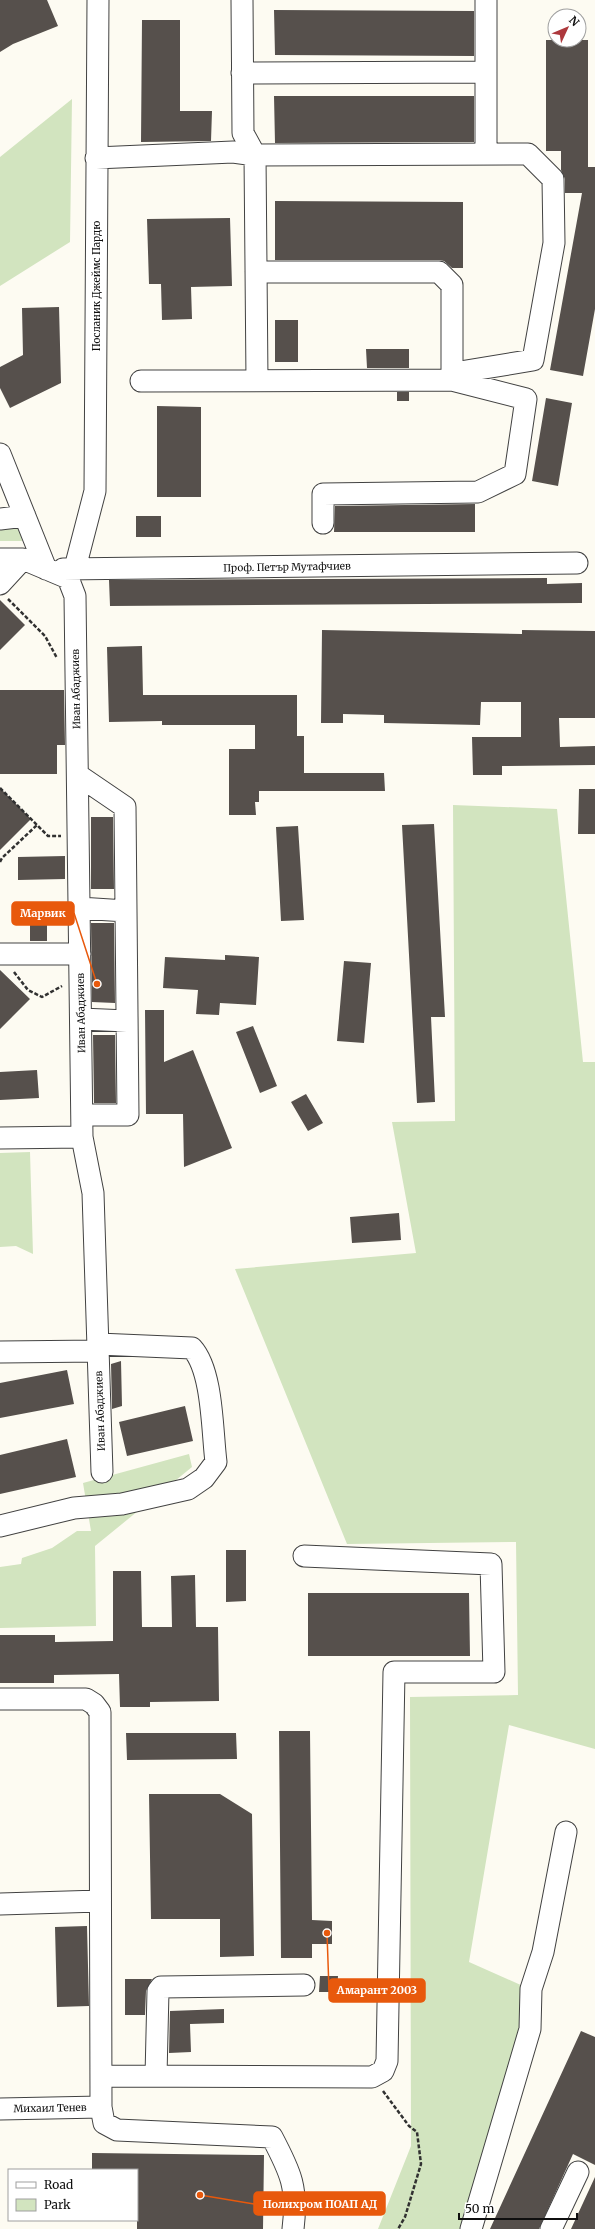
<svg xmlns="http://www.w3.org/2000/svg" width="595" height="2229" viewBox="0 0 595 2229" font-family="Merriweather,serif">
	<style>
		.green { fill: #d2e4bf }
		.building { fill: #56504c }
		.lines { fill: none; stroke-linecap: round; stroke-linejoin: round }
		.minor-casing { stroke: #424242; stroke-width: 23 }
		.path { stroke: #313131; stroke-width: 2.5; stroke-dasharray: 4 2; stroke-linecap: butt }
		.minor { stroke: #fff; stroke-width: 21 }
		.labels { text-anchor: middle; dominant-baseline: central; stroke-width: 4; stroke-linejoin: round; paint-order: stroke }
		.street-label { font-size: 10px; fill: #0f0f0f; stroke: #fff }
		.leader { fill: none; stroke: #e8590c; stroke-width: 1.5 }
		.callout-dot { fill: #e8590c; stroke: #fff; stroke-width: 1.5 }
		.callout { fill: #e8590c; stroke: #e8590c; stroke-width: 1.5 }
		.callout-label { font-size: 11px; text-anchor: middle; font-weight: bold; fill: #fff }
	</style>
	<rect width="100%" height="100%" fill="#fdfbf2"/>
	<!-- green -->
	<path class="green" d="M72,99L70,242L0,286V157Z
		M0,524H20L22,541H0Z
		M453,805L557,809L583,1062H595V1749L509,1725L469,1962L523,1986L524,2032L477,2172L461,2229H378L411,2146L410,1697L518,1695L516,1542L347,1544L235,1269L416,1253L392,1122L455,1121Z
		M30,1152L33,1254L16,1246L0,1247V1153Z
		M189,1454L192,1467L95,1546L96,1626L0,1628V1567L21,1564L22,1558L52,1548L77,1531H91L83,1483Z"/>
	<!-- building -->
	<path class="building" d="M0,0H47L58,26L13,44L0,52Z
		M274,10L474,11V56L275,55Z
		M142,20H180V111H212L211,141L141,142Z
		M546,40H588V167H595V309L583,376L550,370L582,193H565V179L561,170V151H546Z
		M274,96H474V142L275,143Z
		M275,201L463,202V268H452L444,261L439,260H275Z
		M230,218L232,286L191,287L192,319L162,320L161,284H149L147,219Z
		M59,307L61,383L10,408L0,388V367L23,355L22,308Z
		M275,320H298V362H275Z
		M366,349H409V368H367Z
		M397,392H409V401H397Z
		M546,398L572,403L558,486L532,481Z
		M157,406L201,407V497H157Z
		M475,504V532H334L335,506Z
		M136,516H161V537H136Z
		M547,578V584L582,583V603L110,606L109,580Z
		M0,600L25,625L0,650Z
		M322,630L522,634V630L595,631V718H559L560,747L595,746V765L502,766V775H473L472,737H521V702H481L480,725L384,723V715L343,714V723H321Z
		M142,646L143,695H297V736H304V773H384L385,791H259V802H255L256,815H229V749H255V725H162V721L109,722L107,647Z
		M0,690H64L65,745H57V774H0Z
		M0,788L31,819L0,850Z
		M579,789H595V834H578Z
		M91,817H113L114,889H91Z
		M434,824L445,1017H431L435,1102L417,1103L402,825Z
		M298,826L304,920L281,921L276,827Z
		M65,856V879L18,880V857Z
		M30,909H47V941H30Z
		M91,923H114L115,1003L92,1002Z
		M225,955L259,957L256,1005L220,1003L219,1015L196,1014L198,990L163,988L165,957L225,960Z
		M344,961L371,963L364,1043L337,1041Z
		M0,970L30,999L0,1029Z
		M145,1010H164V1062L193,1050L232,1148L184,1167L183,1114H146Z
		M253,1026L277,1086L260,1093L236,1032Z
		M93,1035H115L116,1103H94Z
		M37,1070L39,1098L0,1100V1072Z
		M306,1094L323,1123L308,1131L291,1102Z
		M399,1213L401,1240L352,1243L350,1217Z
		M121,1361L122,1406L112,1409L111,1364Z
		M67,1370L74,1404L0,1418V1383Z
		M185,1406L193,1441L127,1456L119,1422Z
		M67,1439L76,1477L0,1494V1455Z
		M226,1550H246V1601L226,1602Z
		M113,1571H141L142,1627H172L171,1576L195,1575L196,1627H218L219,1701L150,1702V1707H120L119,1674L54,1675V1683H0V1635H55V1642L113,1641Z
		M308,1593H469L470,1656H308Z
		M279,1731H310L312,1920L332,1921V1944H312V1958H281Z
		M126,1733H236L237,1759L127,1760Z
		M149,1794H220L252,1814L254,1956L220,1957V1919H151Z
		M87,1926L89,2006L57,2007L55,1927Z
		M320,1976H338L337,1992H319Z
		M125,1979H152L146,1991L145,2015H125Z
		M224,2009V2023L190,2024L191,2052L169,2053L170,2011Z
		M581,2031L595,2037V2165L573,2154L539,2229H490Z
		M92,2153L264,2155L263,2229H137V2170H92Z
		M595,2177V2229H571Z"/>
	<g class="lines">
		<!-- minor casing -->
		<g class="minor-casing">
			<path id="minor" d="M242,0L243,133L255,155L257,380
				M486,0V154
				M242,73L486,72
				M96,158L233,152L255,155L528,154L553,179L554,243L533,360L460,372L452,380L526,399L515,474L478,492L323,494V523
				M141,381L452,380V285L439,272H256
				M0,454L46,569
				M0,519L25,516
				M0,559H23L68,578L75,596L82,1137L93,1193L102,1472
				M75,568L95,491L98,0
				M63,569L577,563
				M0,584L23,559
				M78,775L125,807L128,1115H82
				M79,908L126,911
				M0,954H80
				M81,1019L127,1021
				M0,1138L82,1137
				M0,1352L99,1351
				M0,1526L74,1508L122,1504L188,1489L204,1478L216,1462C212,1431 213,1371 192,1348L98,1344
				M0,1699H86L94,1704L100,1712L101,2107L104,2123L117,2130L272,2137C291,2173 298,2188 293,2229
				M0,1904L100,1901
				M101,2076L372,2077L383,2071L387,2061L394,1672H494L491,1564L304,1556
				M156,2076L158,1991L161,1987L304,1985
				M0,2109L101,2107
				M471,2229L530,2029L531,1989L543,1952L566,1832
				M551,2229L578,2172"/>
		</g>
		<!-- path -->
		<path class="path" d="M8,599L45,636L57,658
			M0,788L48,836H61
			M0,862L2,858L37,825
			M14,972L28,990L42,997L62,986
			M383,2091L409,2126L417,2132L421,2164L405,2217L398,2229"/>
		<!-- minor -->
		<use href="#minor" class="minor"/>
	</g>
	<g class="labels">
		<!-- street labels -->
		<g class="street-label">
			<text transform="translate(96 286) rotate(-90)">Посланик Джеймс Пардю</text>
			<text transform="translate(287 567) rotate(-1)">Проф. Петър Мутафчиев</text>
			<text transform="translate(76 689) rotate(-91)">Иван Абаджиев</text>
			<text transform="translate(81 1013) rotate(-91)">Иван Абаджиев</text>
			<text transform="translate(100 1411) rotate(-92)">Иван Абаджиев</text>
			<text transform="translate(50 2108) rotate(-1)">Михаил Тенев</text>
		</g>
	</g>
	<!-- callouts -->
	<path class="leader" d="M97 984L74 913M327 1933L329 1990M200 2195L254 2204"/>
	<g class="callout-dot">
		<circle cx="97" cy="984" r="4"/>
		<circle cx="327" cy="1933" r="4"/>
		<circle cx="200" cy="2195" r="4"/>
	</g>
	<g class="callout">
		<rect x="12" y="902" width="62" height="23" rx="4"/>
		<rect x="329" y="1979" width="96" height="23" rx="4"/>
		<rect x="254" y="2192" width="131" height="23" rx="4"/>
	</g>
	<g class="callout-label">
		<text x="43" y="917">Марвик</text>
		<text x="377" y="1994">Амарант 2003</text>
		<text x="320" y="2208">Полихром ПОАП АД</text>
	</g>
	<!-- legend -->
	<rect x="8" y="2169" width="130" height="52" fill="#ffffff" stroke="#9f9f9f"/>
	<rect x="16" y="2182" width="20" height="6" fill="#ffffff" stroke="#9f9f9f"/>
	<text x="44" y="2189" font-size="12" fill="#0f0f0f">Road</text>
	<rect x="16" y="2199" width="20" height="12" fill="#d2e4bf" stroke="#9f9f9f"/>
	<text x="44" y="2209" font-size="12" fill="#0f0f0f">Park</text>
	<!-- north arrow -->
	<g transform="translate(567 28) rotate(46)"><circle r="19" fill="#ffffff" stroke="#9f9f9f"/>
	<path d="M0-3L7 15L0 10L-7 15Z" fill="#ad383c"/>
	<text y="-6" font-size="11" font-weight="bold" text-anchor="middle" fill="#0f0f0f">N</text>
	</g>
	<!-- scale -->
	<path d="M459 2213v6h118v-6" fill="none" stroke="#0f0f0f" stroke-width="2"/>
	<text x="465" y="2213" font-size="12" fill="#0f0f0f" stroke="#ffffff" stroke-width="3" paint-order="stroke">50 m</text>
</svg>
